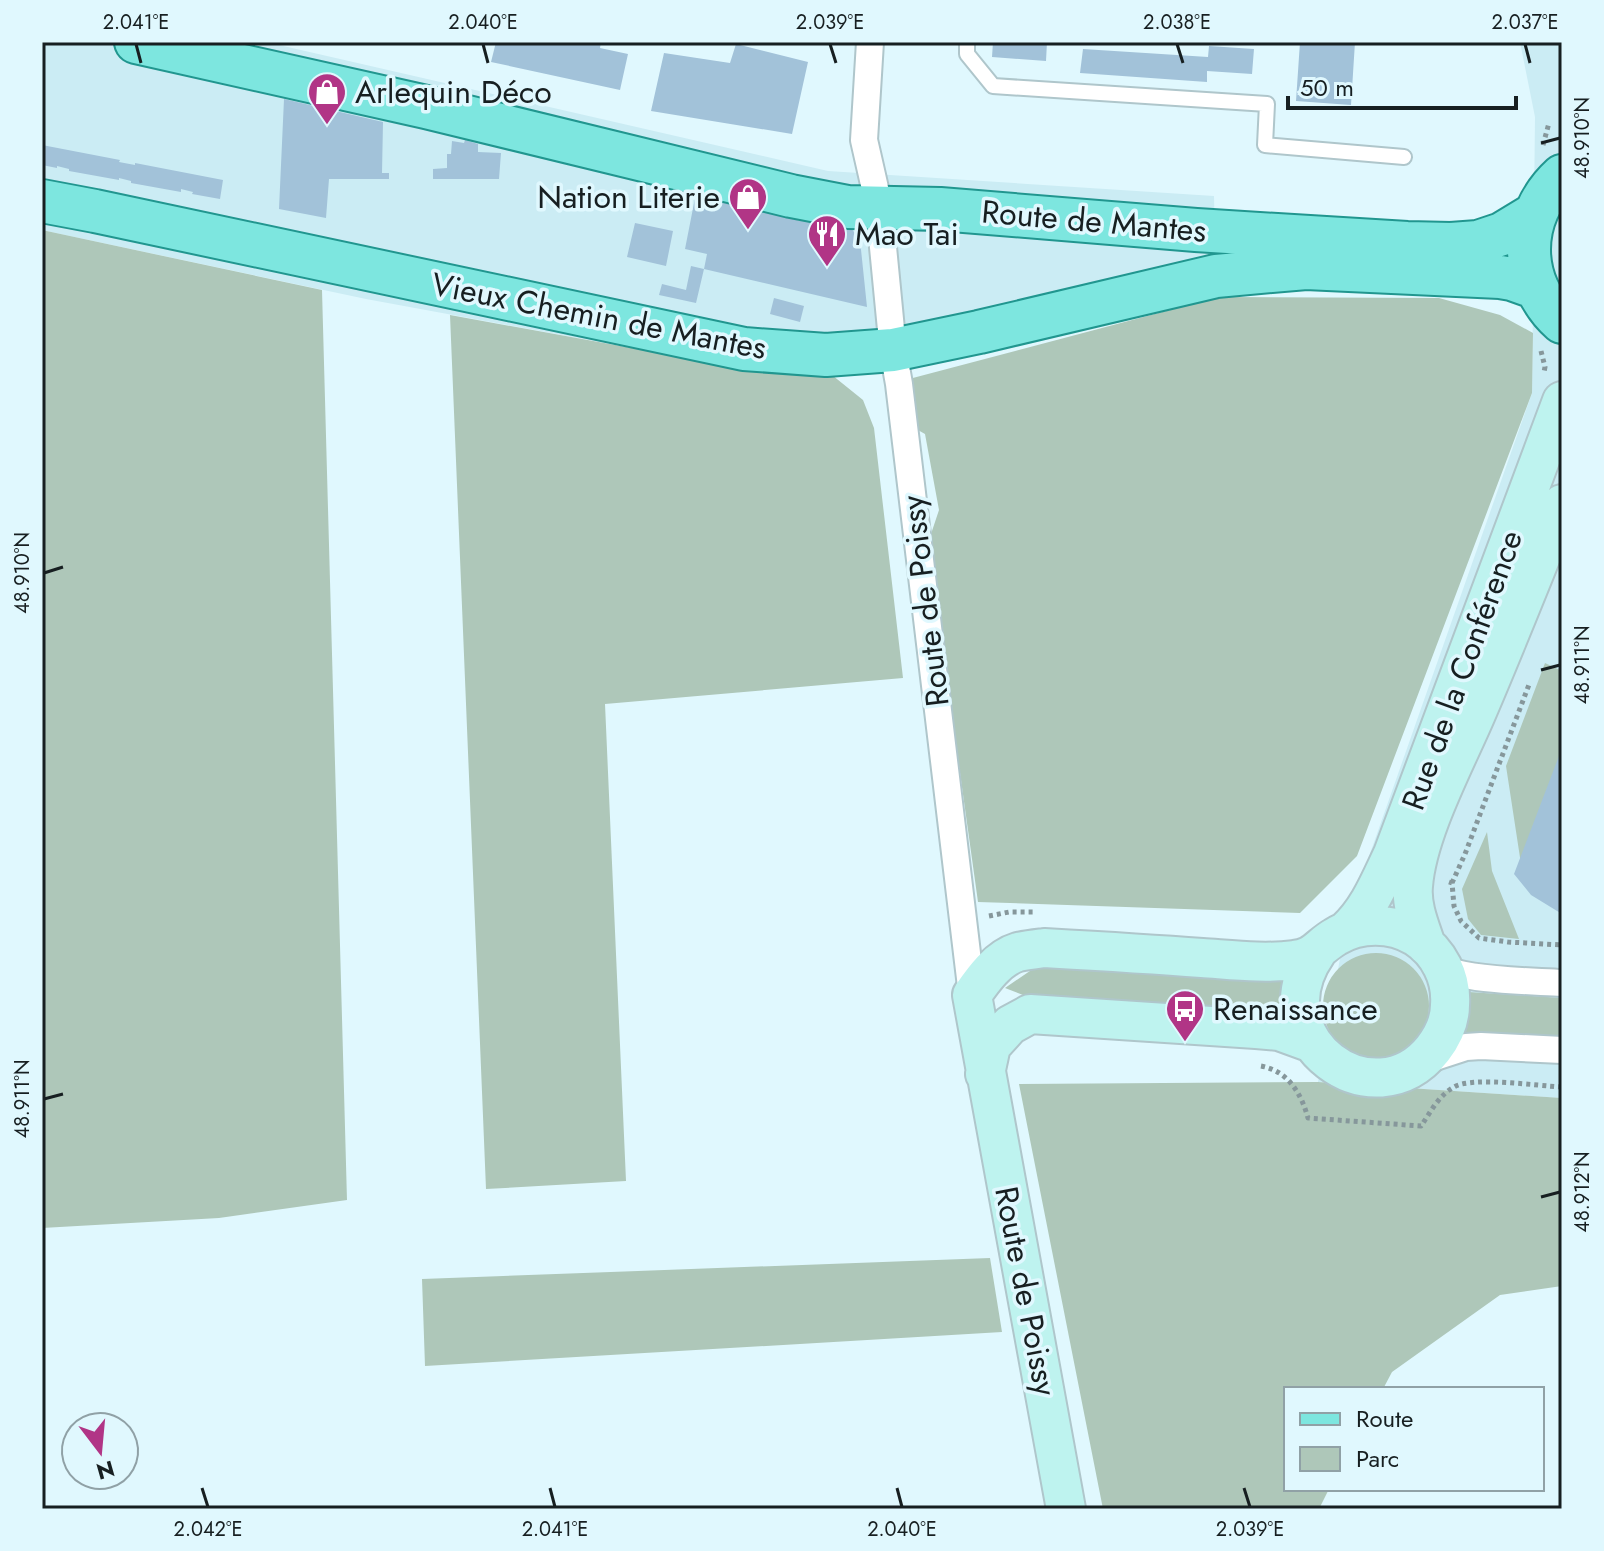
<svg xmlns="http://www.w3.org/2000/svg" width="1604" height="1551" viewBox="0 0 1604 1551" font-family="Jost,sans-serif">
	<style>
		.built { fill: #cbecf4 }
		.green { fill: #aec7b9 }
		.building { fill: #a2c2d9 }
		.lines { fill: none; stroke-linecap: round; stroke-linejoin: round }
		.lane-casing { stroke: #afc6cb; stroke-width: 18 }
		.street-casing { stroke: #afc6cb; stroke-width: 30 }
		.secondary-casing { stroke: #afc6cb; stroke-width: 42 }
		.primary-casing { stroke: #21968f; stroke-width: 46 }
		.path { stroke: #86979b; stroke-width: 5; stroke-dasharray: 4 4; stroke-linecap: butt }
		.lane { stroke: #fff; stroke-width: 14 }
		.street { stroke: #fff; stroke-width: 26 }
		.secondary { stroke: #bef3ef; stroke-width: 38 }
		.primary { stroke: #7de6df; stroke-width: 42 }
		.ticks { fill: none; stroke: #171f21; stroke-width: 3 }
		.labels { text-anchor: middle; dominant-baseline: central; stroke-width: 7; stroke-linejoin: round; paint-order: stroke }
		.poi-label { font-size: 32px; fill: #171f21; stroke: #e0f8fe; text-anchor: start }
		.street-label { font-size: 32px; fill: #171f21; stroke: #e0f8fe }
		.neatline { fill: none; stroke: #171f21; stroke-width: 3 }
		.ticks-label { font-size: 20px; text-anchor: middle; fill: #171f21 }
	</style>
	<rect width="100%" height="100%" fill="#e0f8fe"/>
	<!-- built -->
	<path class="built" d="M42,42H266L828,171L1214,196L1216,286L714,363L366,299L42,230Z
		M1520,42H1562V1098L1318,1082L1347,919L1532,393L1535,117Z"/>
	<!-- green -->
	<path class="green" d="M42,230L322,290L347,1200L219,1218L42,1228Z
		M1219,297L1439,298L1500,315L1533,333L1532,393L1357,856L1300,913L978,902L928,543L939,510L925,434L909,425V379Z
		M450,315L714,363L827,371L863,400L874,428L903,678L605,704L626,1181L486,1189Z
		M1545,663L1562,671V761L1521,864L1506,766Z
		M1487,832L1492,871L1519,939L1481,935L1468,919L1462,889Z
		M1323 1006a53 53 0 1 1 106 0a53 53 0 1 1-106 0Z
		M1046,960L1288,972L1283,1019L1038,1001L1005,988Z
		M1453,991L1562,998V1040L1449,1033Z
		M1318,1082L1562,1098V1286L1500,1295L1392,1372L1383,1389H1286V1489H1329L1319,1509H1103L1019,1084Z
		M990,1258L1002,1332L425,1366L422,1279Z"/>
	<!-- building -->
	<path class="building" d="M496,42H601L600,48L628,54L620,90L491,62Z
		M993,42H1047L1046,61L992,57Z
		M1300,42H1355L1351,105L1296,101Z
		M736,44L808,62L792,134L651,111L664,53L730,63Z
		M1209,46L1254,49L1252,74L1207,71V82L1080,73L1083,49L1208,57Z
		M284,99L383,122L382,173H389V179H329L326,218L279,209Z
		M465,140L478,144V152L501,153L499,179H433V169L447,168V154H451L452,141L464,143Z
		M42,145L120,160L119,162L135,165V163L223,180L220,199L192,194L193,192L181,189V192L131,183V181L119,178V180L69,171V169L57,166V168L42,165Z
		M696,193L718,199V201L801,221L802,217L851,228L860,240L867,307L704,269L707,254L685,249Z
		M635,223L673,231L666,266L627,257Z
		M691,266L704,269L696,303L659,295L662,284L686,290Z
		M774,298L804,306L800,322L770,314Z
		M1562,748V914L1531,895L1514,874Z"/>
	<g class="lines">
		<!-- lane casing -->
		<g class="lane-casing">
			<path id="lane" d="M967,42V54L993,86L1267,104L1265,145L1404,157"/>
		</g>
		<!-- street casing -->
		<g class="street-casing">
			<path id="street" d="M870,42L864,140L879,206L893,350L899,384L972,995
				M1443,967C1461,981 1535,981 1562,983
				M1423,1061L1466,1047L1481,1046L1562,1050"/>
		</g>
		<!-- secondary casing -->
		<g class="secondary-casing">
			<path id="secondary" d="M1346,931C1369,910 1380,881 1393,854L1562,401
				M1426,945C1420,927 1411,906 1413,886C1417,833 1455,763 1476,714C1506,644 1534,574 1562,504
				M985,1074L991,1046L1010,1025L1030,1014L1256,1029L1279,1031L1312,1043
				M1066,1509L972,995C983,979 998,958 1018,952C1027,950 1036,949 1044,948C1097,951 1149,954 1202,958C1232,960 1264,964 1294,960C1315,958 1318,947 1335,937C1359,922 1392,922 1416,937C1439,952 1452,978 1450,1005C1450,1022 1443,1036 1433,1049C1374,1123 1256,1040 1317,952"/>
		</g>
		<!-- primary casing -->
		<g class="primary-casing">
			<path id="primary" d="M136,42L426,107L791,196L848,207L940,209L1196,230L1407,243L1451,244L1478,242L1502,234L1535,214
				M1562,176C1518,216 1518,283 1562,322
				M42,201L95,211L744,349L826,355L893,350L979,332L1216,276L1306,268L1500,277L1512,279L1537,288"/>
		</g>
		<!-- path -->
		<path class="path" d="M1543,145L1549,123
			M1541,351L1545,367L1544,372
			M1449,882L1452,883L1454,906L1461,921L1479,938L1508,942L1562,945
			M1452,883L1465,854L1530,682
			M989,916L1009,912H1035
			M1261,1066C1288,1071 1301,1093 1308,1118L1421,1126C1430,1113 1439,1095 1454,1087C1472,1076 1538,1086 1562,1087"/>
		<!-- lane -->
		<use href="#lane" class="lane"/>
		<!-- street -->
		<use href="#street" class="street"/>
		<!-- secondary -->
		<use href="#secondary" class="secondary"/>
		<!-- primary -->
		<use href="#primary" class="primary"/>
	</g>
	<!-- ticks -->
	<path class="ticks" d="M136,44L141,63M483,44L488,63M830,44L836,63M1177,44L1183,63M1525,44L1530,63M1541,143L1560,138M44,573L63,567M1541,670L1560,665M44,1099L63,1094M1541,1197L1560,1192M202,1488L208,1507M550,1488L555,1507M897,1488L902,1507M1244,1488L1250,1507"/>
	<!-- icons -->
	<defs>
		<g id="shop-pin" transform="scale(2)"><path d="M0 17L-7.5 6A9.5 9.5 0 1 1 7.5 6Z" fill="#b13586" stroke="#e0f8fe"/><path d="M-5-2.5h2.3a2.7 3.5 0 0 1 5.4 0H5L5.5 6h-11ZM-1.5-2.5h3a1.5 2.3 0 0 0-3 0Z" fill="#fff"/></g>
		<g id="restaurant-pin" transform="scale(2)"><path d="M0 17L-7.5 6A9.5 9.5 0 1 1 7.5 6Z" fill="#b13586" stroke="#e0f8fe"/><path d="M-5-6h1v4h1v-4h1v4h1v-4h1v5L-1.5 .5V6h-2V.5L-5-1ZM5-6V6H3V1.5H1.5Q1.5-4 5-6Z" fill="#fff"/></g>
		<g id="bus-pin" transform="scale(2)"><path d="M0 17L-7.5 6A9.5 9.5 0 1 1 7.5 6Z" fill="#b13586" stroke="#e0f8fe"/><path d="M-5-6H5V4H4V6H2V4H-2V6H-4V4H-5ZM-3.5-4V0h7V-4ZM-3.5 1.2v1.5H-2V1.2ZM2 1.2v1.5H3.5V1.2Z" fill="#fff"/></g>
	</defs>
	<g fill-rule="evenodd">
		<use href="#shop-pin" x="327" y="92"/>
		<use href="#shop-pin" x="748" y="197"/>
		<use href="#restaurant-pin" x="827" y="234"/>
		<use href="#bus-pin" x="1185" y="1009"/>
	</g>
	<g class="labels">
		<!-- poi labels -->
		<g class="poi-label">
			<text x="355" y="92">Arlequin Déco</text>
			<text x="720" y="197" text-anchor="end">Nation Literie</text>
			<text x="855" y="234">Mao Tai</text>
			<text x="1213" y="1009">Renaissance</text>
		</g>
		<!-- street labels -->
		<g class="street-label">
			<text transform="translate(1094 221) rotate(5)">Route de Mantes</text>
			<text transform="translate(599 316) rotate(11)">Vieux Chemin de Mantes</text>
			<text transform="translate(925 601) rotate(-97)">Route de Poissy</text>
			<text transform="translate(1462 670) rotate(-70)">Rue de la Conférence</text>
			<text transform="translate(1026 1291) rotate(79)">Route de Poissy</text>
		</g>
	</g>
	<!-- border -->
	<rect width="1604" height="1551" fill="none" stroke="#e0f8fe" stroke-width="88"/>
	<!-- legend -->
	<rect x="1284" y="1387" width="260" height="104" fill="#e0f8fe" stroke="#90a1a6" stroke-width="2"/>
	<rect x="1300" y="1413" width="40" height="12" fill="#7de6df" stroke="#90a1a6" stroke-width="2"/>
	<text x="1356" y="1427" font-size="24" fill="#171f21">Route</text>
	<rect x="1300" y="1447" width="40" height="24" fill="#aec7b9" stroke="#90a1a6" stroke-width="2"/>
	<text x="1356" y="1467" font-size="24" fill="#171f21">Parc</text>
	<!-- north arrow -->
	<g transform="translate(100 1451) rotate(164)"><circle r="38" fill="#e0f8fe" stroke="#90a1a6" stroke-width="2"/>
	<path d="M0-6L14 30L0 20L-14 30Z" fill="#b13586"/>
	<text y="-12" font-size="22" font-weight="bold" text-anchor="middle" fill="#171f21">N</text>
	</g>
	<!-- scale -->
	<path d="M1288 96v12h228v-12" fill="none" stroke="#171f21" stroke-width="4"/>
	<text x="1300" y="96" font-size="24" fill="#171f21" stroke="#e0f8fe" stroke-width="6" paint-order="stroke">50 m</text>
	<rect x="44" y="44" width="1516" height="1463" class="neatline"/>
	<g class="ticks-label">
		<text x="136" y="29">2.041°E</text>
		<text x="483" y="29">2.040°E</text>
		<text x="830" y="29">2.039°E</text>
		<text x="1177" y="29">2.038°E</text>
		<text x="1525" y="29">2.037°E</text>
		<text transform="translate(1582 138) rotate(-90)" y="7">48.910°N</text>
		<text transform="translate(22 573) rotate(-90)" y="7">48.910°N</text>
		<text transform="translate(1582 665) rotate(-90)" y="7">48.911°N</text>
		<text transform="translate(22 1099) rotate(-90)" y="7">48.911°N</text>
		<text transform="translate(1582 1192) rotate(-90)" y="7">48.912°N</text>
		<text x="208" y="1536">2.042°E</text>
		<text x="555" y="1536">2.041°E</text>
		<text x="902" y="1536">2.040°E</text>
		<text x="1250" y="1536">2.039°E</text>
	</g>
</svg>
